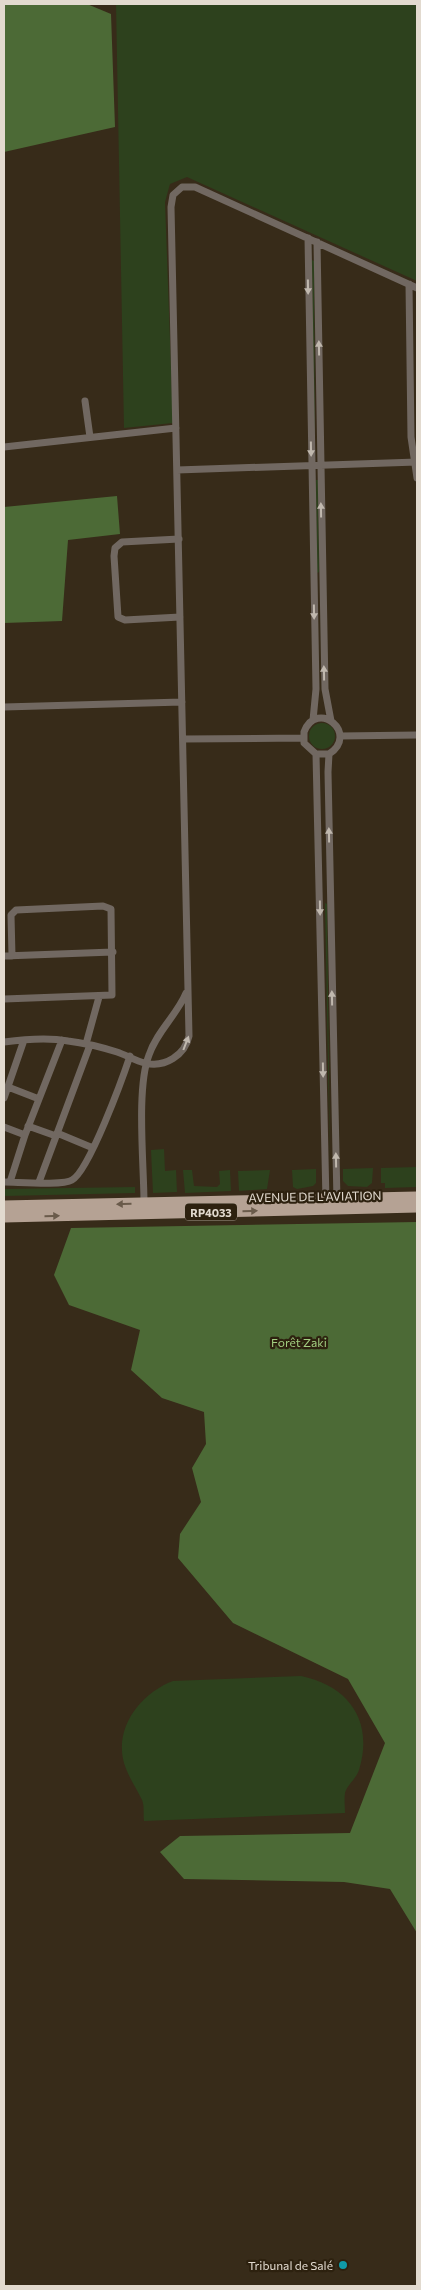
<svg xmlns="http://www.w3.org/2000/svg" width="421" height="2290" viewBox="0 0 421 2290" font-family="Commissioner,sans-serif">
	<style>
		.green { fill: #2d411d }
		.forest { fill: #4c6a36 }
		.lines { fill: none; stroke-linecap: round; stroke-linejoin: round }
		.street { stroke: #716861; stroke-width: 7 }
		.primary { stroke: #b5a294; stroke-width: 11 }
		.oneway { fill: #c0b8ae }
		.oneway2 { fill: #6a5b4b }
		.culture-dot { fill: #0f9aa8; stroke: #2d210f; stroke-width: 2 }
		.labels { text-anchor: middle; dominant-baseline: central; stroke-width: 4.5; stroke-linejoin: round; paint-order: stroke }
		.shield { fill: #2d210f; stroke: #aca295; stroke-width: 1 }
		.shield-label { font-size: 11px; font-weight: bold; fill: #e2dacf }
		.street-label { font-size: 12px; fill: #e2dacf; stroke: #2d210f }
		.park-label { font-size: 12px; fill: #a3d082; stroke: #2d210f }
		.poi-label { font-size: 12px; fill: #e2dacf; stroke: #2d210f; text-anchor: end }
	</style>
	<rect width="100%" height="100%" fill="#372b19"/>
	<!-- green -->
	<path class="green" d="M116,4H417V281L187,177L170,184L165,202L173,423L124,428Z
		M312,260L314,261L315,453L314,452Z
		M316,480H318L319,572L317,573Z
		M309 736a13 13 0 1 1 26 0a13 13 0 1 1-26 0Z
		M325,903L327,904L330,1167Z
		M164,1149L165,1171L176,1170L177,1192L153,1193L151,1150Z
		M417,1167V1187L385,1188V1183H381V1168Z
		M373,1168L372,1183L367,1187L348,1186L343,1181V1169Z
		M316,1169V1183L313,1186L297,1189L293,1187L292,1170Z
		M183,1170H192L194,1186L217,1187L220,1184L219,1171L230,1170L231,1191L185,1193Z
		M270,1170L267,1189L239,1191L238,1171Z
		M135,1187V1193L4,1196V1189Z
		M301,1676C349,1686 374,1721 359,1770C356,1779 347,1785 345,1793C344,1799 345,1807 345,1813L144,1821C143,1814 145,1804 141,1798C135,1786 128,1776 124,1763C114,1727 141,1693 173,1681Z"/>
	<!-- forest -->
	<path class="forest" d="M4,4H87L111,14L115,127L4,152Z
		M117,496L120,534L68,540L62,621L4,623V507Z
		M417,1222V1933L390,1889L344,1882L184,1879L160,1852L180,1836L350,1833L385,1743L348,1679L233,1623L178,1558L180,1534L201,1502L192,1468L206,1444L204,1412L162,1398L131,1370L140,1330L69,1305L54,1275L71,1228Z"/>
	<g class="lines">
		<!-- street -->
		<path class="street" d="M308,238L316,689L313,720
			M317,242L325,689L331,721
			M409,284L411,437L417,478
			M85,401L90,437
			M4,447L176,428
			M177,470L417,462
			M179,539L122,542L115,548L114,556L118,617L125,620L180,617
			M4,707L182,702
			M340,736L417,735
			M183,739L303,738
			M316,754L326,1201
			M329,754H316L304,743V732C317,698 360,734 329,754L328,772L337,1201
			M4,956L113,952
			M4,999L112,995L111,909L103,906L16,910L11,915L12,956
			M4,1042C26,1039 47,1037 68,1041C85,1043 101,1047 117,1052C126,1055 136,1061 145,1063C165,1068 185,1055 189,1036L171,207L173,195L182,187H195L417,288
			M86,1044L99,997
			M8,1087L39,1099
			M4,1098L24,1040
			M28,1126L56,1136
			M4,1127L25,1135
			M57,1133L93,1148
			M4,1182C18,1182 62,1186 72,1180C89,1171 123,1077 130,1056
			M10,1182L25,1135L62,1040
			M39,1182L90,1045
			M144,1203C144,1165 136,1088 149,1055C157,1031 177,1015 186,993"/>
		<!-- primary -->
		<path class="primary" d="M4,1206L417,1197
			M4,1217L417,1207"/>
	</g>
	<!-- one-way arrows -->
	<defs><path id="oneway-solid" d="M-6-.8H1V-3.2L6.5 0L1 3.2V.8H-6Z" transform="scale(1.25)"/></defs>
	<g class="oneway">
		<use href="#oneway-solid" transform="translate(308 287) rotate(89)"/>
		<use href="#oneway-solid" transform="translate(319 348) rotate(-91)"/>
		<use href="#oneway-solid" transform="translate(311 449) rotate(89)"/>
		<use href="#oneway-solid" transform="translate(321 510) rotate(-91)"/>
		<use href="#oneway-solid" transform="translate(314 612) rotate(89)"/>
		<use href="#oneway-solid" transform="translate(324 673) rotate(-91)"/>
		<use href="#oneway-solid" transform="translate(329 835) rotate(-91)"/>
		<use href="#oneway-solid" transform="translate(320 908) rotate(89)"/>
		<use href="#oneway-solid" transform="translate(332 998) rotate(-91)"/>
		<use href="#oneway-solid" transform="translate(186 1043) rotate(-69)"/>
		<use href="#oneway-solid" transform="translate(323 1070) rotate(89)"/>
		<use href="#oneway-solid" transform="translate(336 1160) rotate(-91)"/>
	</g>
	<g class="oneway2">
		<use href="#oneway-solid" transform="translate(124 1204) rotate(179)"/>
		<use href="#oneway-solid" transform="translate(250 1211) rotate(-1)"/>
		<use href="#oneway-solid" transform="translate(52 1216) rotate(-1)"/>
	</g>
	<!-- markers -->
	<circle class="culture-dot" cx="343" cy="2265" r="5"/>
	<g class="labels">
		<!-- shield labels -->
		<rect class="shield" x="185" y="1203.5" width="52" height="17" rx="4"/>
		<g class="shield-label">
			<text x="211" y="1212">RP4033</text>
		</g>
		<!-- street labels -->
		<g class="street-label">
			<text transform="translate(315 1196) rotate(-1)">AVENUE DE L'AVIATION</text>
		</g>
		<!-- park labels -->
		<g class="park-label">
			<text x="299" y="1342">Forêt Zaki</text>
		</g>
		<!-- poi labels -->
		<g class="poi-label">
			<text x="333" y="2265">Tribunal de Salé</text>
		</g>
	</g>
	<!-- border -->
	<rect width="421" height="2290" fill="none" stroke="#e2dacf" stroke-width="10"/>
</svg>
